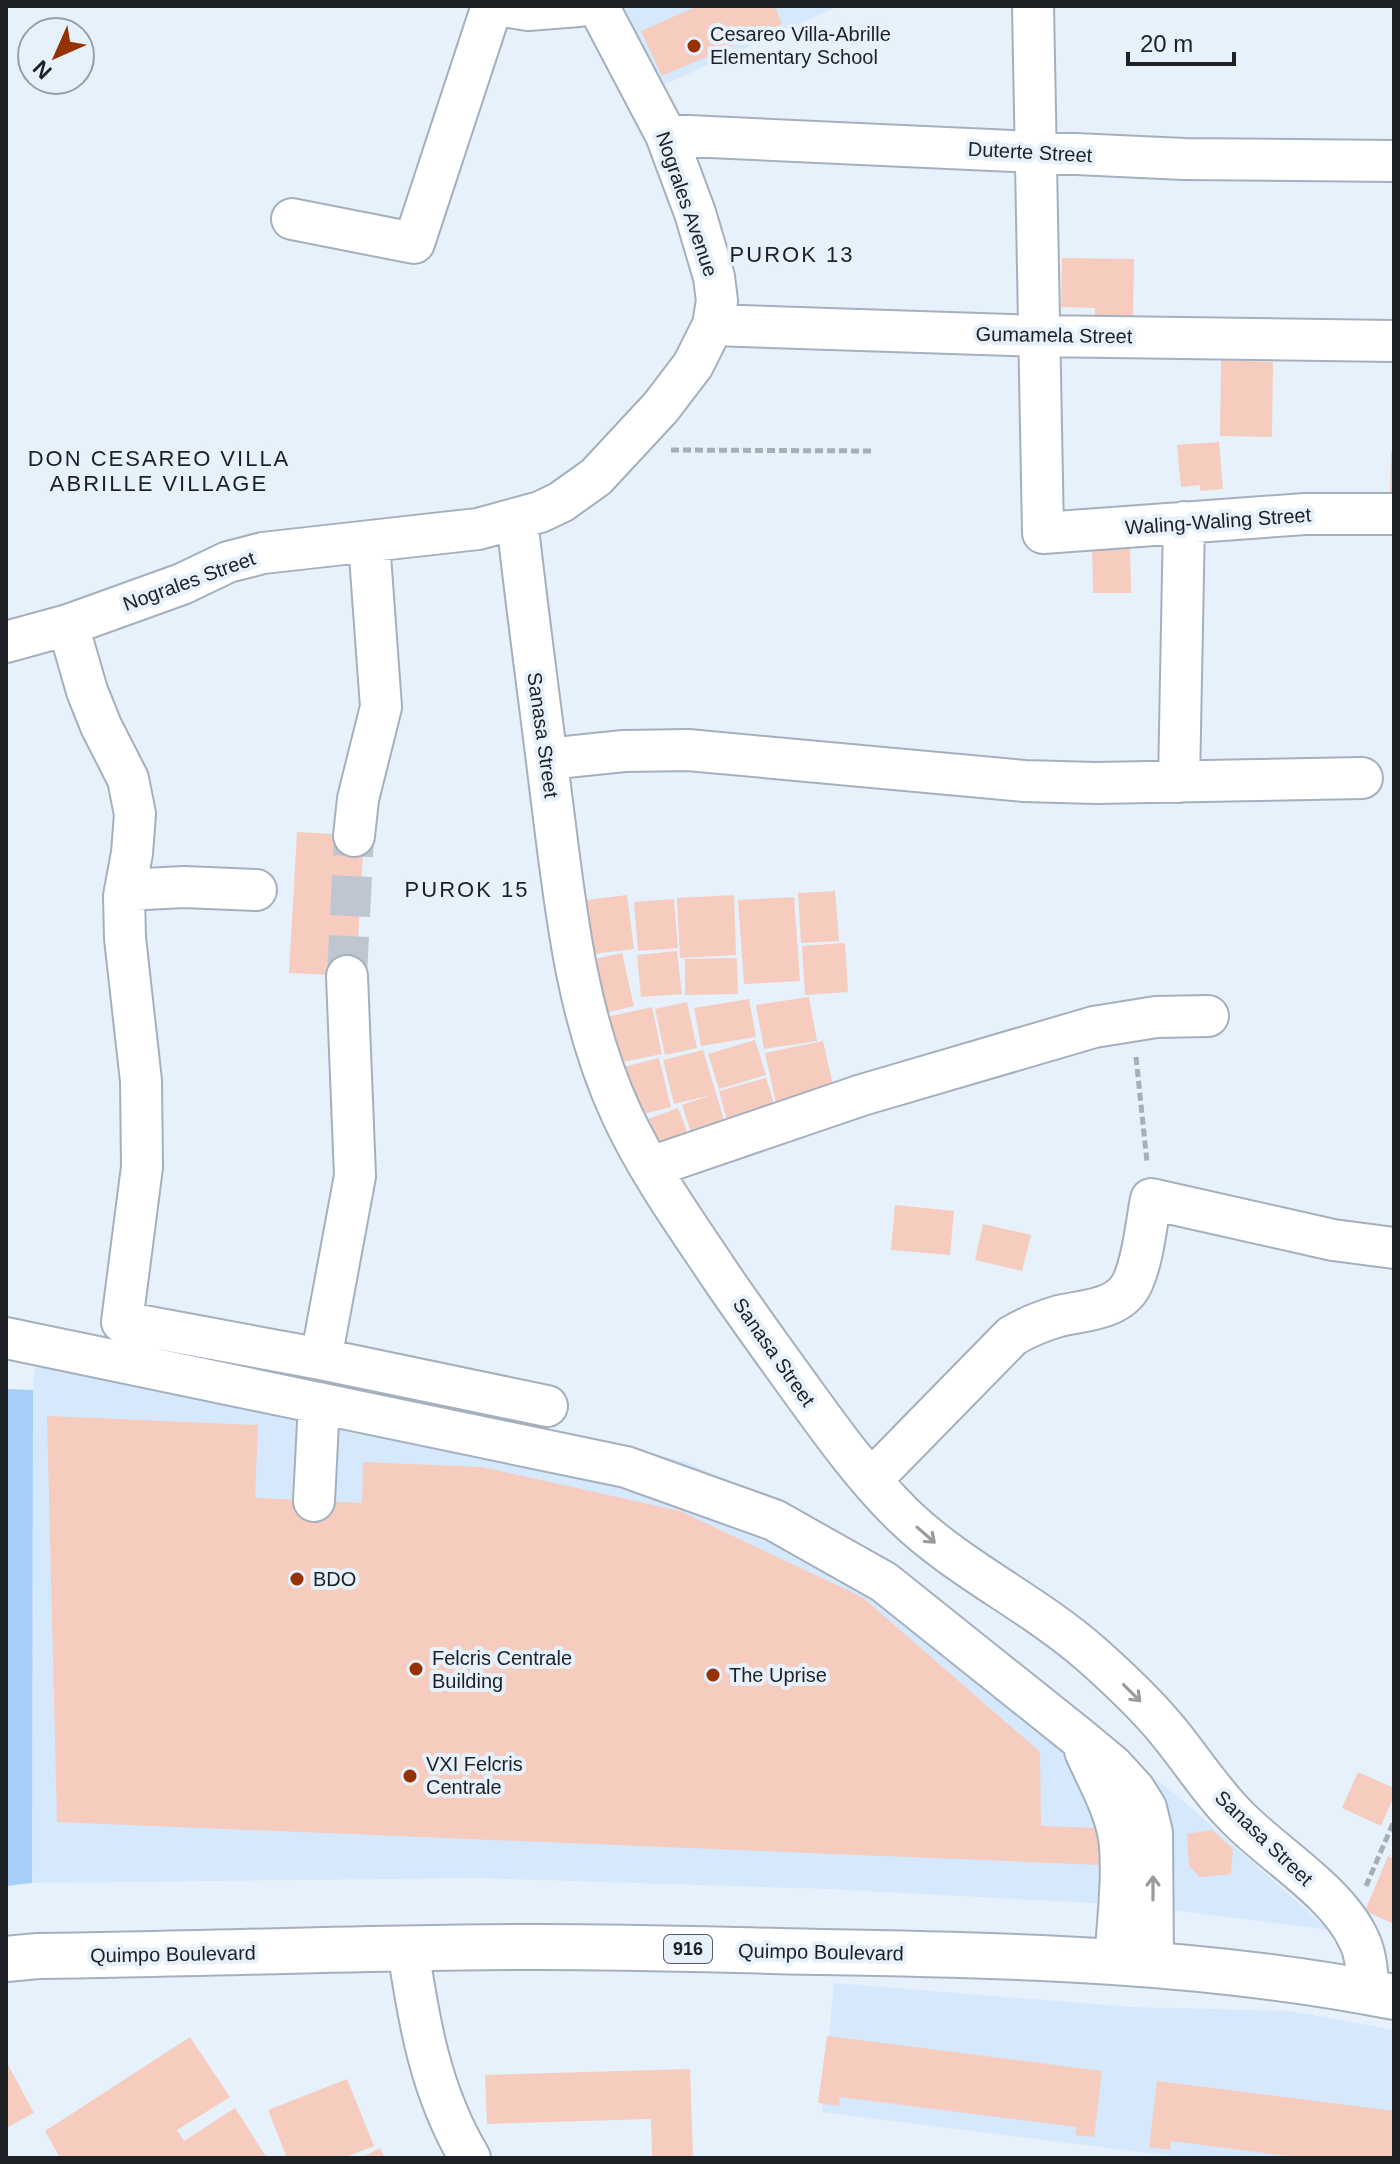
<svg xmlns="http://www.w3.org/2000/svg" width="1400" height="2164" viewBox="0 0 1400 2164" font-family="Helvetica,sans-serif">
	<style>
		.built { fill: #d6e8fc }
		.green { fill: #a5cef9 }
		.building { fill: #f6ccbe }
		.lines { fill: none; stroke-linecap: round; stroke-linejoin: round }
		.minor-tunnel { stroke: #bec7d1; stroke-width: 40; stroke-dasharray: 40 20; stroke-linecap: butt }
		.minor-casing { stroke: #a4b0be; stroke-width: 44 }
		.major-casing { stroke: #a4b0be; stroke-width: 48 }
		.path { stroke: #a6afb8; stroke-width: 5; stroke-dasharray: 8 4; stroke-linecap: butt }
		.minor { stroke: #fff; stroke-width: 40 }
		.major { stroke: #fff; stroke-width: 44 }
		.oneway { stroke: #999b9d }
		.poi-dot { fill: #963101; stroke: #e6f1fc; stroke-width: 3 }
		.labels { text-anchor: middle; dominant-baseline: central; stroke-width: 8; stroke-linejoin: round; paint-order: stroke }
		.shield { fill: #e6f1fc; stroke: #595f66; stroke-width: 2 }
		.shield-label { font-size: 18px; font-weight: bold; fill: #1d2126 }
		.poi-label { font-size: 20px; fill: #1d2126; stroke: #e6f1fc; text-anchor: start }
		.street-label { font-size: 20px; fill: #1d2126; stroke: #e6f1fc }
		.neighbourhood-label { font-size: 22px; letter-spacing: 2px; fill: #1d2126; stroke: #e6f1fc }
	</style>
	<rect width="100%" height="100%" fill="#e6f1fc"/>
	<!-- built -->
	<path class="built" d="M616,6H839L661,86Z
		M39,1325L687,1462L894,1566L1189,1806L1329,1930L1130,1905L830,1889L476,1878L32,1883L33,1390Z
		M834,1983L1130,2007L1290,2011L1394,2030V2158H1189L822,2112Z"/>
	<!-- green -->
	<path class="green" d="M6,1389L33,1390L32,1883L6,1886Z"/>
	<!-- building -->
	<path class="building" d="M698,6H775L782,24L662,76L641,31Z
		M1062,258L1134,259L1133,316L1095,315V308L1061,307Z
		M1221,360L1273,362L1272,437L1220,436Z
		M1219,442L1223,489L1200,491V485L1181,487L1177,445Z
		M1391,452H1394V500H1390Z
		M1130,538L1131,593H1093L1092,539Z
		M297,832L364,836L356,976L289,973Z
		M835,891L839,941L801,943L798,893Z
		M627,895L634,949L577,956L570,902Z
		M734,895L736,955L680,958L677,898Z
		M794,897L800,981L744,984L738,900Z
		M674,899L678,948L638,951L634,902Z
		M845,943L848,992L805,995L802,946Z
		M677,951L682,994L641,997L637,955Z
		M622,953L634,1006L589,1017L576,963Z
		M737,958L738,994L685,995V959Z
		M809,997L817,1041L764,1049L756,1005Z
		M749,999L756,1037L701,1046L694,1008Z
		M687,1002L697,1048L665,1055L655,1009Z
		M652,1007L662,1054L607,1065L597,1019Z
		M755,1040L766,1075L719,1089L708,1054Z
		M823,1041L836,1099L778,1112L765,1053Z
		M703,1050L729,1137L696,1147L682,1105L711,1095L674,1104L663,1060Z
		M659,1058L671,1107L625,1119L612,1070Z
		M766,1078L779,1120L731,1134L719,1091Z
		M678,1108L693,1147L654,1161L639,1122Z
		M895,1205L954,1211L950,1255L891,1250Z
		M983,1224L1031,1235L1022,1271L975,1260Z
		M47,1416L258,1425L255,1498L362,1503L363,1462L482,1467L680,1511L862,1597L1040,1752L1041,1826L1103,1828L1101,1865L57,1822Z
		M1358,1772L1394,1788V1796L1381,1826L1342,1808Z
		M1212,1830L1233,1849L1231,1874L1200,1877L1189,1866L1187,1834Z
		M1388,1856L1394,1859V1924L1365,1911Z
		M827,2036L1102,2071L1094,2137L1075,2135L1077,2127L840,2097L839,2106L818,2103Z
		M190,2037L230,2097L177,2130L184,2141L235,2108L267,2158H60L45,2131Z
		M6,2061L34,2113L6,2128Z
		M690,2069L693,2158H652L651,2119L487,2124L485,2075Z
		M347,2079L374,2146L343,2158H287L268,2110Z
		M1157,2081L1394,2111V2158H1304L1171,2141L1170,2150L1149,2147Z
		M380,2148L385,2158H361Z"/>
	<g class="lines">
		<!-- minor-tunnel -->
		<path class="minor-tunnel" d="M347,976L354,836"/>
		<!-- minor casing -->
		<g class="minor-casing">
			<path id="minor" d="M503,6L528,10L579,6
				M1033,6L1043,533L1305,514H1394
				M666,135L1184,159L1394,161
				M292,219L414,243L492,6
				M713,325L1038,336L1394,341
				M517,519C527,611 540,702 551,794C565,903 575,1014 622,1115C648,1171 686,1224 720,1275C747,1315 775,1353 803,1392C834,1435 866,1479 904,1516C960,1570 1033,1603 1091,1654C1118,1678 1144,1702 1167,1730C1192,1760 1212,1793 1240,1820C1276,1856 1338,1893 1359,1940C1367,1956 1367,1975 1369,1992
				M68,625L87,691L101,726L128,779L135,814L132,853L124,896L125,938L141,1081L142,1167L122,1322L321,1359L547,1406
				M6,642L68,625L182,584L228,562L263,553L478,529L540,512L561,502L596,477L661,407L693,365L713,325L717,301L714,277L695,213L666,135L598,6
				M547,759L624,751L688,750L1024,781L1096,783L1362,778
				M1179,782L1184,522
				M354,836L358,799L381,707L369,542
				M125,890L184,887L256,890
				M651,1167L862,1095L1094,1027L1156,1017L1208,1016
				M6,1338L626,1467L774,1520L884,1582L1078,1737L1113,1766L1134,1789L1146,1808L1152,1833L1153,1966
				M321,1359L355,1176L347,976
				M871,1480L1012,1336C1027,1327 1042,1321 1059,1316C1085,1310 1123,1310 1134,1279C1144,1254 1146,1225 1151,1199L1333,1240L1394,1248
				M314,1501L319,1403
				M1085,1751C1097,1778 1112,1804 1118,1832C1125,1866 1117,1927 1115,1963
				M408,1949C419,2023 431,2093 470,2158"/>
		</g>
		<!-- major casing -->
		<g class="major-casing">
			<path id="major" d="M6,1959L38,1956C197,1954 356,1948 516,1947C618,1946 721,1950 823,1952C1013,1955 1207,1960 1394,1997"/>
		</g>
		<!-- path -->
		<path class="path" d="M671,450L874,451
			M1136,1057L1147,1162
			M1366,1886L1394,1821"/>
		<!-- minor -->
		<use href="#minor" class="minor"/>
		<!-- major -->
		<use href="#major" class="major"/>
	</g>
	<!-- one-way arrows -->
	<defs><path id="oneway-shaft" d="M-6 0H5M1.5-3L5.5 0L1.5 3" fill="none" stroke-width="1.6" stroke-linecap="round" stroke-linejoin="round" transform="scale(2)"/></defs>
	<g class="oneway">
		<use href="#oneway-shaft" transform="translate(926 1535) rotate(41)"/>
		<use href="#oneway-shaft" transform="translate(1132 1693) rotate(45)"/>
		<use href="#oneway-shaft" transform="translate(1153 1888) rotate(-90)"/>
	</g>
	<!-- markers -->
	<g class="poi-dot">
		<circle cx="694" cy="46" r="8"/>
		<circle cx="297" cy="1579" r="8"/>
		<circle cx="416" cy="1669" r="8"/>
		<circle cx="713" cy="1675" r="8"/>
		<circle cx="410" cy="1776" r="8"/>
	</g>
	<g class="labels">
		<!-- shield labels -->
		<rect class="shield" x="664" y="1935" width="48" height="28" rx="6"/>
		<g class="shield-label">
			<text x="688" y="1949">916</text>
		</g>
		<!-- poi labels -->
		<g class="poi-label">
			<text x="710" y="34">Cesareo Villa-Abrille<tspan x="710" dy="23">Elementary School</tspan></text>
			<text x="313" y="1579">BDO</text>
			<text x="432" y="1658">Felcris Centrale<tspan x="432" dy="23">Building</tspan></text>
			<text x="729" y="1675">The Uprise</text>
			<text x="426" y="1764">VXI Felcris<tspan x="426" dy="23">Centrale</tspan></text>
		</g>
		<!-- street labels -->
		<g class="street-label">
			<text transform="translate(1030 152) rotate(3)">Duterte Street</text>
			<text transform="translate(687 204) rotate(71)">Nograles Avenue</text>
			<text transform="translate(1054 335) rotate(1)">Gumamela Street</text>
			<text transform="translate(1218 521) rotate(-4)">Waling-Waling Street</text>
			<text transform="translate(189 581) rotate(-20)">Nograles Street</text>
			<text transform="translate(543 735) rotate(82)">Sanasa Street</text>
			<text transform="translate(774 1352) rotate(55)">Sanasa Street</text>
			<text transform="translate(1264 1838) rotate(44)">Sanasa Street</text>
			<text transform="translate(821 1952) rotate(1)">Quimpo Boulevard</text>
			<text transform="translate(173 1954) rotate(-1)">Quimpo Boulevard</text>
		</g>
		<!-- neighbourhood labels -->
		<g class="neighbourhood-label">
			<text x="792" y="254">PUROK 13</text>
			<text x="159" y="458">DON CESAREO VILLA<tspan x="159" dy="25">ABRILLE VILLAGE</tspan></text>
			<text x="467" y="889">PUROK 15</text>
		</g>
	</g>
	<!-- border -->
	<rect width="1400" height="2164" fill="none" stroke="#1d2126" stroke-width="16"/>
	<!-- north arrow -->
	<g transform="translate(56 56) rotate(225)"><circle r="38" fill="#e6f1fc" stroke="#969ea6" stroke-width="2"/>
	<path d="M0-6L14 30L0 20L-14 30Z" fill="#963101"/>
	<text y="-12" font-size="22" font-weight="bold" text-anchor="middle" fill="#1d2126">N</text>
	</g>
	<!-- scale -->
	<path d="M1128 52v12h106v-12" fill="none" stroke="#1d2126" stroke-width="4"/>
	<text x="1140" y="52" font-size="24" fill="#1d2126" stroke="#e6f1fc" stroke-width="6" paint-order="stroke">20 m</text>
</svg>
